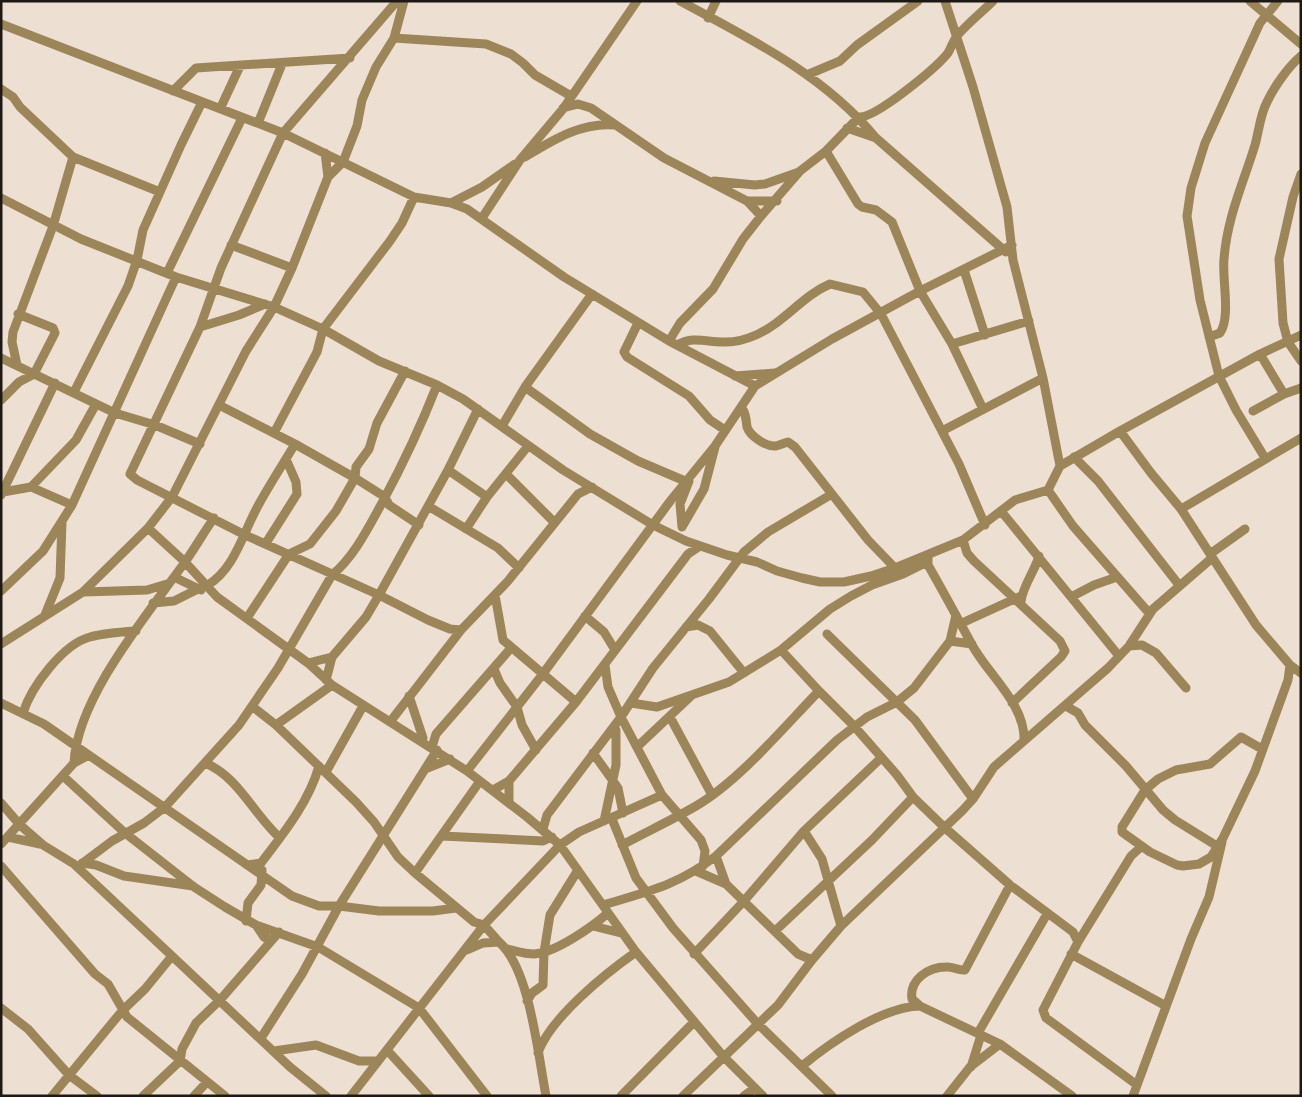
<svg xmlns="http://www.w3.org/2000/svg" width="1302" height="1097" viewBox="0 0 1302 1097" font-family="'Fira Sans',sans-serif">
	<style>
		.lines { fill: none; stroke-linecap: round; stroke-linejoin: round }
		.minor { stroke: #9d855a; stroke-width: 9 }
	</style>
	<rect width="100%" height="100%" fill="#eddfd2"/>
	<g class="lines">
		<!-- minor -->
		<path class="minor" d="M397,1L283,133L221,268L200,327L130,474L137,480L245,535L379,595L428,620L450,629L461,630
			M680,1C751,39 824,75 876,138L1006,252
			M1250,1L1301,44
			M708,18L716,1
			M1,24L283,133L414,197L451,203L467,209L564,277L669,341L755,386
			M394,38L486,44L511,54L523,63L535,75L571,96
			M809,74L840,61L857,45L918,1
			M1,89L13,97L20,107L73,157L160,192
			M173,91L196,68L350,58
			M563,108L578,104L591,108L664,158L747,201L761,216
			M220,109L240,66
			M258,123L282,64
			M847,128L876,138
			M826,151L858,204L862,207L876,210L892,222L920,291L952,344L983,409
			M325,153L328,177
			M525,157C553,140 581,122 615,125
			M1301,174L1293,197L1279,259L1283,323L1288,342L1301,361
			M714,181L755,185L765,184L799,172
			M1,198L81,239L176,277L274,307L323,329L379,361L437,385L463,399L563,470L653,525L686,541L727,555L757,562L777,571L802,578L820,582H844L871,576L895,568L963,540L1015,500L1048,490L1060,466L1043,378L1013,260L1007,207L973,87L945,1
			M747,201H777
			M451,203L482,187L515,164
			M482,218L520,160L563,109L637,1
			M231,245L292,268
			M964,270L985,335
			M167,273L242,118
			M638,323L624,352L627,357L689,396L710,420L725,430
			M200,327L239,315L265,304
			M1209,337L1220,333C1231,317 1222,280 1224,259C1227,218 1243,184 1255,145C1259,131 1260,115 1267,102C1274,87 1288,67 1301,56
			M669,341L680,323L713,289L743,239L761,216L800,171L826,151L859,117C876,118 936,68 948,53C951,48 953,41 957,36C967,24 981,13 993,1
			M952,344L1029,321
			M677,345C694,335 708,343 726,342C736,342 747,339 756,335C785,322 802,296 830,284L863,292L881,314L959,464L985,525
			M1260,354L1284,394
			M1,358L115,413L155,425L200,444
			M17,365L12,342L13,332L53,226L73,157
			M735,376L775,373
			M525,387L590,434L638,461L685,481
			M74,392L128,286L137,260L143,230L181,145L202,102
			M1,400L19,382L34,374L55,333L53,328L18,314
			M219,405L295,444L355,478L385,497L389,505L419,525
			M741,407C746,413 746,419 747,427C750,436 766,447 776,446C780,445 784,443 788,442L795,447L868,540L895,568
			M1253,411L1284,394L1301,388
			M502,426L525,387L592,294
			M942,431L1043,378
			M1120,431L1260,354L1301,335
			M274,433L317,352L323,329L390,241L402,223L414,197
			M1074,457L1098,481L1179,585
			M1265,458L1236,410L1219,376L1200,300L1187,216L1191,188L1205,143L1260,23L1278,1
			M1060,466L1120,431L1151,473L1181,509L1256,625L1290,665L1301,673
			M448,470L487,497
			M506,474L554,522
			M31,487L76,440L96,404
			M1048,490L1073,526L1149,613
			M3,492L31,487L72,505
			M1,495L55,383
			M428,506L498,548L519,568
			M1181,509L1301,438
			M1001,511L1119,656
			M682,527L704,489L715,447
			M682,527L680,504L689,481
			M148,528L185,562L217,597L308,663L332,685L467,771L527,817L560,845L636,952L723,1056L763,1096
			M466,529L487,497L528,446
			M963,540L967,553L974,561L1060,641L1065,651L1061,657L1012,703
			M266,543L297,494L296,482L286,459
			M1210,554L1245,529
			M928,557V565C943,591 957,617 971,643C987,674 1025,703 1024,740
			M174,577L201,590
			M208,585C236,567 243,532 259,504C270,484 283,464 295,444
			M1,591L43,551L72,505L176,277
			M84,592L147,590L167,584
			M495,595L503,640L576,702
			M1071,597L1094,585L1117,577
			M1021,602C1022,587 1035,571 1039,556
			M153,603L174,601L198,589
			M45,615L60,578L62,523
			M585,616L604,632L615,650
			M247,618L289,554L310,544L336,511L355,478L356,467L369,449L377,423L405,371
			M962,623L1021,596
			M686,627L698,625L710,631L744,673
			M827,634L915,720L973,799
			M950,641L972,644
			M1,644L83,592L148,528L172,497L246,351L274,307L292,268L328,177L343,162L357,126L362,100L376,67L394,38L404,1
			M1129,646L1142,645L1156,653L1186,688
			M781,650L819,691
			M308,663L332,657
			M605,665L608,687L621,717L662,795L701,840L705,851L703,866
			M494,669L500,683L517,707L522,725L536,750
			M326,680L332,657L366,617L379,595L448,470L478,409
			M409,696L423,738
			M1,703L44,724L292,896L319,906H339L379,911H433L456,908
			M631,703L657,707L729,682L781,650L830,609L851,596L872,585L903,574L925,563
			M1066,706L1078,713L1085,725L1126,766L1163,810L1175,820L1217,846
			M253,707L276,725L356,802L374,822L398,857L415,873L474,922L484,925L499,942
			M23,713C31,687 63,644 90,637C105,633 121,632 136,631
			M670,717L712,795
			M390,722L461,630L508,581L578,494L592,487
			M276,725L332,685
			M638,746L691,696
			M432,747L436,734L511,648
			M1262,749L1241,737L1210,764L1176,770L1158,779L1145,790L1122,827V832L1150,852L1177,865L1183,866L1199,864L1211,857L1223,838L1255,771L1288,680L1290,665
			M593,753L618,788L623,813
			M74,763C77,698 147,615 185,562C195,548 204,532 214,518
			M205,763C238,776 254,815 280,838
			M425,769L450,759
			M467,771L542,675L671,500L715,446L755,386L832,339L920,291L1012,245
			M326,772L363,706
			M63,776L125,833L194,887L225,907L256,925L318,947L419,1008L487,1096
			M493,790L509,781L576,702L688,554L700,546
			M509,802V781
			M1,803L20,825L43,845L74,864L172,956L145,989L122,1011L52,1096
			M612,819L636,878L673,928L757,1023L832,1096
			M604,821L616,765V730
			M543,829L547,815L621,717L653,668L709,599L744,552L768,532L832,494
			M804,831L822,859L841,926
			M442,836L543,841L552,837
			M8,837L40,844
			M1,844L74,763L89,755
			M622,845C646,832 672,820 696,806C739,781 784,727 819,691L854,726L897,775L913,797L944,827L1010,885L1073,932L1078,942
			M716,856L726,884
			M84,862L112,841L144,823L165,807L239,725L278,668L332,575C354,557 368,528 382,503C403,464 421,426 437,385
			M82,863L96,865L124,876L193,886
			M247,865L261,863C283,834 309,802 319,766
			M1,866L95,974L108,984L127,1017L225,1096
			M696,871L726,884L798,954L812,960
			M415,873L480,781
			M1010,885L965,970C958,971 953,966 946,967C928,967 909,980 912,999L920,1006L1000,1044L1072,1096
			M603,905C650,891 676,886 716,856L837,740L867,717L897,702L914,688L950,641L956,615
			M246,921L248,903L261,885L262,870
			M256,925L264,937L271,941
			M593,926L621,933
			M775,931L872,840L913,797
			M507,949C516,951 525,954 534,954C555,953 592,927 608,913
			M467,950L483,943L499,942C530,969 538,1055 546,1096
			M694,954L744,901L804,831L881,758
			M1071,954L1166,1006
			M172,956L290,1067L326,1096
			M527,1001L532,993L543,985L544,952L550,915L578,870
			M1,1008L28,1029L69,1075L97,1096
			M978,1033L1047,914
			M261,1038L302,974L339,906L437,750
			M387,1050L429,1096
			M274,1051L316,1045L359,1061H378
			M538,1053C550,1018 606,973 636,952
			M802,1066C831,1042 882,1007 920,1006
			M971,1067L981,1035
			M1137,1085L1046,1018L1043,1010L1078,942L1131,856L1142,846
			M143,1096L180,1061L182,1049L196,1023L220,1000L279,932
			M194,1096L207,1082
			M351,1096L484,925L560,845L579,832L662,795
			M621,1096L694,1022
			M683,1096L778,1005L812,960L841,926L962,811L973,799L994,767L1108,668L1129,646L1153,609L1212,558
			M744,1096L755,1088
			M947,1096L970,1067L1000,1044
			M1133,1096L1191,939L1209,897L1222,842"/>
	</g>
	<!-- border -->
	<rect width="1302" height="1097" fill="none" stroke="#1e1915" stroke-width="5"/>
</svg>
